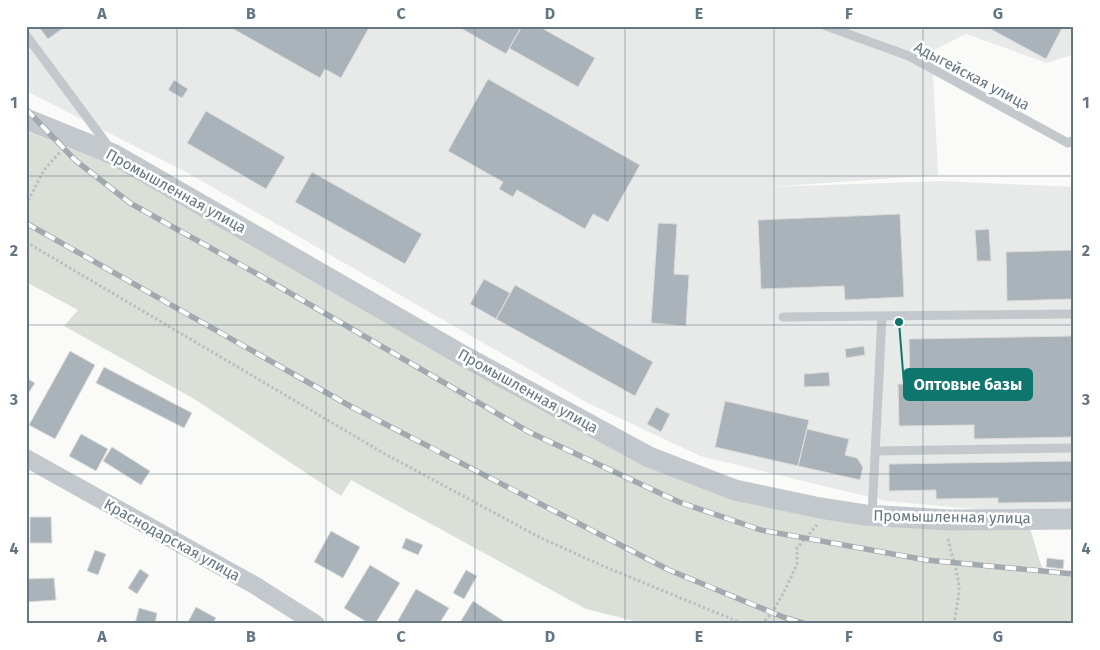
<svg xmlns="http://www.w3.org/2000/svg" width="1100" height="650" viewBox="0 0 1100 650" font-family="'Fira Sans',sans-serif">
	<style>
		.built { fill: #e8e9e9 }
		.green { fill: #dadfd7 }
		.building { fill: #aab3b9; stroke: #dcdcda }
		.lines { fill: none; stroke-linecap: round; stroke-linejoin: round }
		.path { stroke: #bbbfc2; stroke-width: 3; stroke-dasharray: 2.5 2.5; stroke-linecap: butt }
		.service { stroke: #c3c8cc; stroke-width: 9 }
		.minor { stroke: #c3c8cc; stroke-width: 18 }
		.tertiary { stroke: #c3c8cc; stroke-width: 21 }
		.rail-casing { stroke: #a2aab0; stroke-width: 5.5 }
		.rail { stroke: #fff; stroke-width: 4; stroke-dasharray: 11; stroke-linecap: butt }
		.grid { fill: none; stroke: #657683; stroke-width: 1; stroke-opacity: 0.55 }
		.labels { text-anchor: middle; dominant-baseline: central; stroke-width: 5; stroke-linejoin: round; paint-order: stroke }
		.street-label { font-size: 15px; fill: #657683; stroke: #fff }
		.leader { fill: none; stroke: #0f766e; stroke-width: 2 }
		.callout-dot { fill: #0f766e; stroke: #fff; stroke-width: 2 }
		.callout { fill: #0f766e; stroke: #0f766e; stroke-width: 2 }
		.callout-label { font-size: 16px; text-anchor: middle; font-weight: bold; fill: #fff }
		.neatline { fill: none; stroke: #657683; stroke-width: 2 }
		.grid-label { font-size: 16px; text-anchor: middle; font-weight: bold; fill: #657683 }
	</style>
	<rect width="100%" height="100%" fill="#fafaf8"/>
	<!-- built -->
	<path class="built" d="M26,26H1074V54L1047,63L966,34L932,51L938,175L769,187L942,181L1074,187V509L985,510L886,501L700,456L588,403L186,172L26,91Z"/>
	<!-- green -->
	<path class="green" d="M26,131L115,166L734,498L1030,528L1041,565L1044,569L1074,572V624H646L586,609L351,480L341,496L196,400L64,326L78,310L26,282Z"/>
	<!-- building -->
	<path class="building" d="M38,26H66L48,39Z
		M228,26H370L341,78L325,69L320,78Z
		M457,26H522L506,54Z
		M522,26H538L595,58L578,87L509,48Z
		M985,26H1063L1046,59Z
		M488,79L640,165L608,222L593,214L585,229L517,190L513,197L499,189L503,182L448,151Z
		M174,80L188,89L182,98L168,90Z
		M206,111L285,157L266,189L187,143Z
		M312,172L422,234L405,264L295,202Z
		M900,214L904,297L845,300L844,286L761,289L758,220Z
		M658,223L677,224L674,274L689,275L686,326L651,323Z
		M989,229L991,261H977L975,230Z
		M1074,250V299L1007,301L1006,252Z
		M484,279L510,293L496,319L470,304Z
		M515,285L653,362L635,396L496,319Z
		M1074,336V437L974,439V425L899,426L898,384H910L909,339Z
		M864,346L865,355L846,358L845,349Z
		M70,351L95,365L55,439L29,425Z
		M104,367L192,413L184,428L96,383Z
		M829,372L830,386L804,387V374Z
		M26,378L35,383L26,397Z
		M725,401L809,420L798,466L715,447Z
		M656,407L670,414L661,432L647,424Z
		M807,429L849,439L845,455L857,458L863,467L860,480L798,466Z
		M81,434L108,449L96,471L69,456Z
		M112,447L150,471L141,485L103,461Z
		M1074,461V502L998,503V498L936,499V490L889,491V464Z
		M30,517H51L52,543H30Z
		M331,531L360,547L343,578L314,562Z
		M406,538L423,545L418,555L402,548Z
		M95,550L106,554L98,575L87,571Z
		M1047,558L1064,560L1063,569L1046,567Z
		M370,565L400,583L375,624H370L344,608Z
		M140,569L149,575L137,594L128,588Z
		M466,570L477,576L464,599L453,593Z
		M54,578L56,600L26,602V579Z
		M416,589L449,608L439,624H396Z
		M473,601L508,624H459Z
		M196,607L216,618L212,624H187Z
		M139,608L157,613L155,624H135Z"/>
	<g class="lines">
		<!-- path -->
		<path class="path" d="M26,205L44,170L61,151
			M26,242L385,454L543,539L610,569L744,624
			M948,539C952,556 958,571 959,589C959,600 955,612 954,624
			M761,624L772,613L786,588L797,564V548L817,525"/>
		<!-- service -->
		<path class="service" d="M826,26L909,56L1068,143L1074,140
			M26,35L109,147
			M783,317L1074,314
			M875,451L1074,448
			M872,515L882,316"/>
		<!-- minor -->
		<path class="minor" d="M26,458L256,586L316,624"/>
		<!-- tertiary -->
		<path class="tertiary" d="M26,119L115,155L462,355L649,457L735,490L820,508L865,515L949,520L1074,519"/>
		<!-- rail casing -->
		<g class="rail-casing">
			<path id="rail" d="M26,109L75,160L130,203L259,275L529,432L679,502L761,530L926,560L1074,574
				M26,223L350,406L669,570L783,617L806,624"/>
		</g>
		<!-- rail -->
		<use href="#rail" class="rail"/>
	</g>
	<!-- grid -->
	<path class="grid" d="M177,26V624M326,26V624M475,26V624M625,26V624M774,26V624M923,26V624M26,176H1074M26,325H1074M26,474H1074"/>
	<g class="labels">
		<!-- street labels -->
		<g class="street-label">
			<text transform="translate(972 76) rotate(28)">Адыгейская улица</text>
			<text transform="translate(176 191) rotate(29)">Промышленная улица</text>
			<text transform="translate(528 391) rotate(29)">Промышленная улица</text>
			<text transform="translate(952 517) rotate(1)">Промышленная улица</text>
			<text transform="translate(172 540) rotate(29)">Краснодарская улица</text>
		</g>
	</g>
	<!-- callouts -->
	<path class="leader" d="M899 322L904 384"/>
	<circle class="callout-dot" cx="899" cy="322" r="5"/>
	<rect class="callout" x="904" y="369" width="128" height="31" rx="5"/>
	<g class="callout-label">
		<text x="968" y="390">Оптовые базы</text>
	</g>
	<!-- border -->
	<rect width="1100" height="650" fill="none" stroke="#ffffff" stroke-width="55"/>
	<rect x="28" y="28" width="1044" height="594" class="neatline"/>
	<g class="grid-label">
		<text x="102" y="19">A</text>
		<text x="251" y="19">B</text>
		<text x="401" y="19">C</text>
		<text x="550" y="19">D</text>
		<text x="699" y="19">E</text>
		<text x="849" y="19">F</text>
		<text x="998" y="19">G</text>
		<text x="14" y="108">1</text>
		<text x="1086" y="108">1</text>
		<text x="14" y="256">2</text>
		<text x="1086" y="256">2</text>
		<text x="14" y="405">3</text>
		<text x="1086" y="405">3</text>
		<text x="14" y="554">4</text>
		<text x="1086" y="554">4</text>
		<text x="102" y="642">A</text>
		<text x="251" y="642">B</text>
		<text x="401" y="642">C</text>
		<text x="550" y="642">D</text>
		<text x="699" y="642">E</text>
		<text x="849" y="642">F</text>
		<text x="998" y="642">G</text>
	</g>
</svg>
